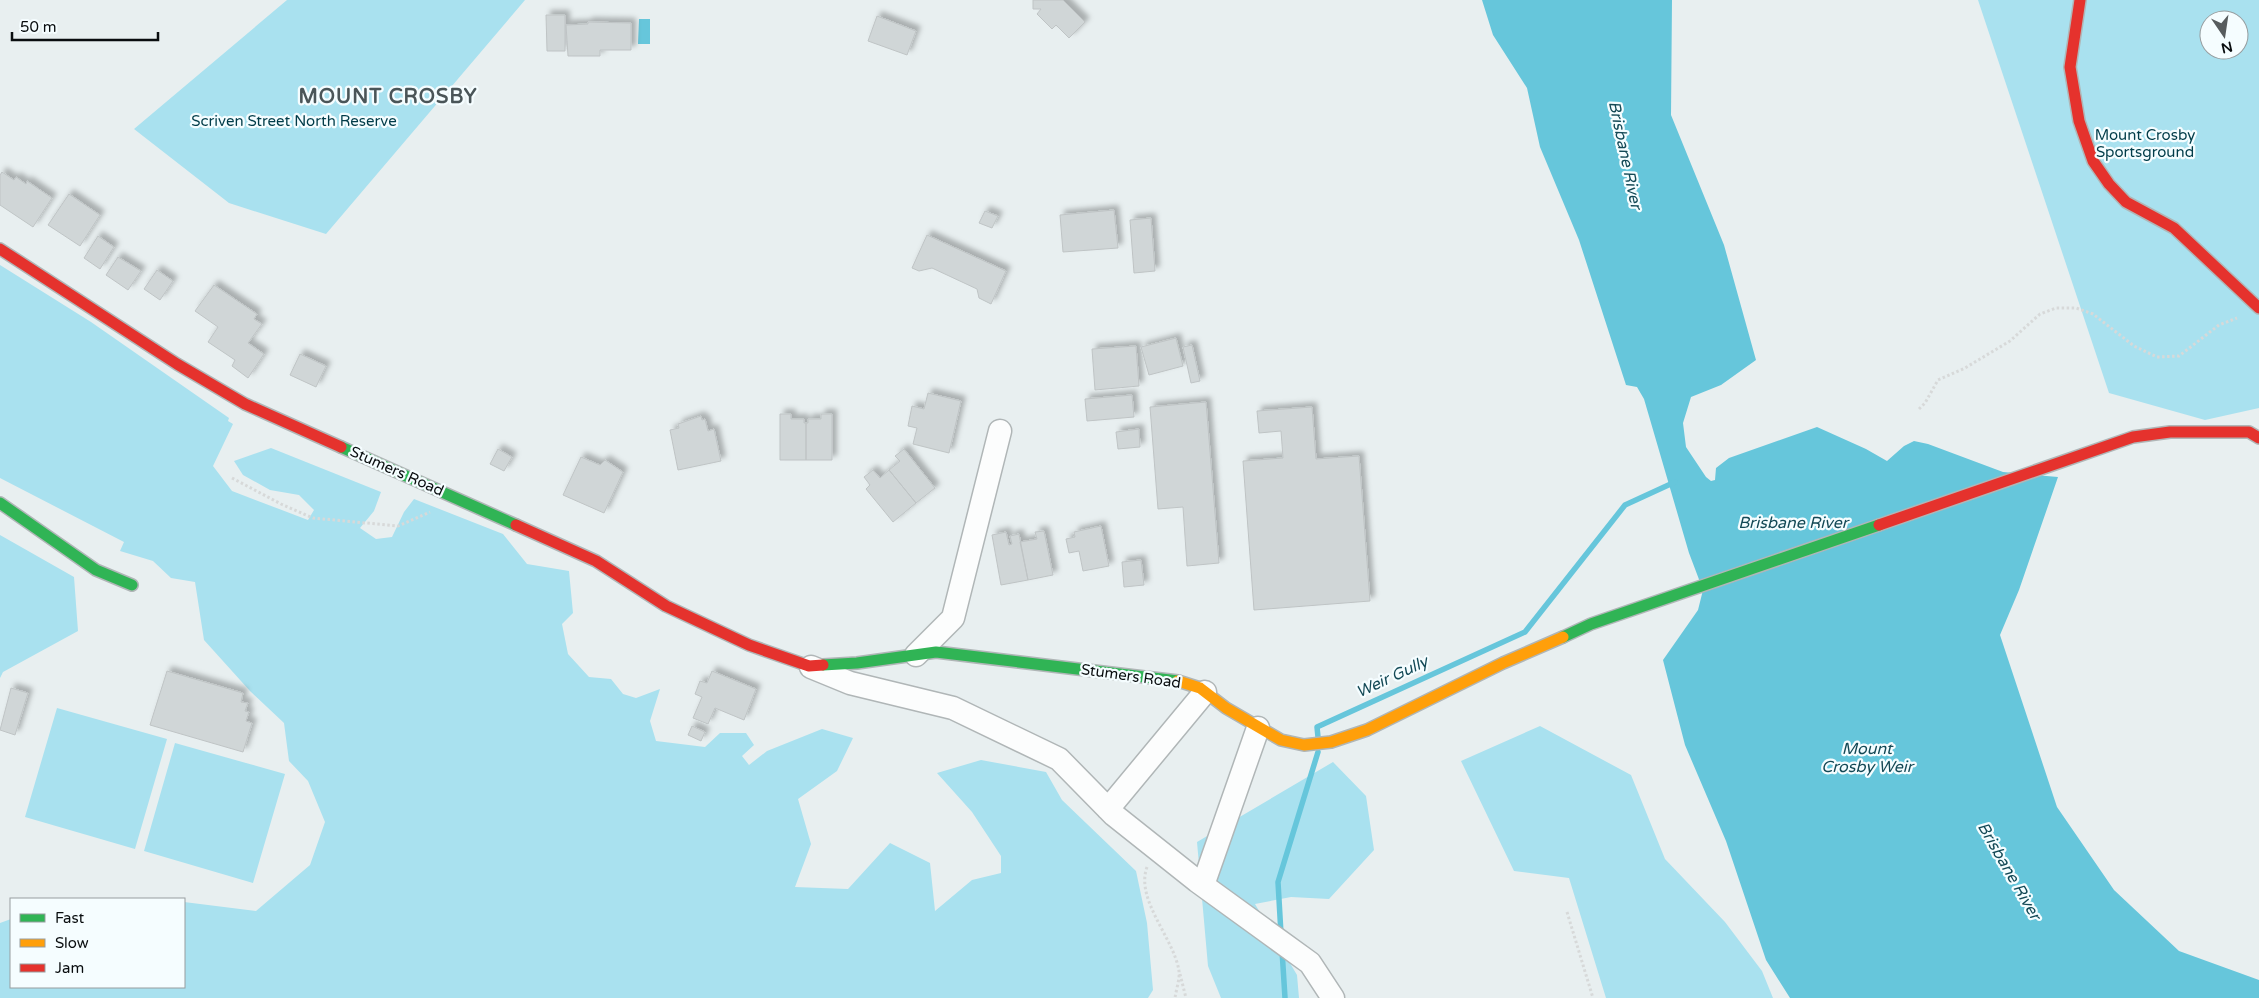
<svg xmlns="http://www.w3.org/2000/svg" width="2259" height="998" viewBox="0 0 2259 998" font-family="'Varela Round',sans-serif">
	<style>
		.green { fill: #a9e1ef; fill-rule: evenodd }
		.water { fill: #66c6db }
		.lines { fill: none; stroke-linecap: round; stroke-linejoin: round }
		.stream { stroke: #66c6db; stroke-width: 5.5 }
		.building { fill: #d0d6d7; stroke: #bfc4c5; filter: url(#shadow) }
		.street-casing { stroke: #b0b6b7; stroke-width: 25 }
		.fast-casing { stroke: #b0b6b7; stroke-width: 14 }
		.slow-casing { stroke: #b0b6b7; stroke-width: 14 }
		.jam-casing { stroke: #b0b6b7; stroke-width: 14 }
		.path { stroke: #d7d9d9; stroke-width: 3; stroke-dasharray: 2.5 2.5; stroke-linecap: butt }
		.street { stroke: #fcfdfd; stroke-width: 22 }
		.fast { stroke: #30b455; stroke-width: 11 }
		.slow { stroke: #ff9f0a; stroke-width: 11 }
		.jam { stroke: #e5322d; stroke-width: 11 }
		.labels { text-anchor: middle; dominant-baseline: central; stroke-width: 4.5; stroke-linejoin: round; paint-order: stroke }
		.park-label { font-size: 15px; fill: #013c49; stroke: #f5fdff }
		.street-label { font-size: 15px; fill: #090d0f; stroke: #f5fdff }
		.water-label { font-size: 16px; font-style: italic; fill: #134956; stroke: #f5fdff }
		.district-label { font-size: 20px; font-weight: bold; letter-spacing: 1px; fill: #4a5558; stroke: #f5fdff }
	</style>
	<defs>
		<filter id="shadow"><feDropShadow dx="4.5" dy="-4.5" stdDeviation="2.5" flood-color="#0004"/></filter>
	</defs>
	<rect width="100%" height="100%" fill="#e8eff0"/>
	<!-- green -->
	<path class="green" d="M287,0H525L326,234L229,203L134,129Z
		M1978,0H2259V408L2205,420L2109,393ZM2209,20H2239V50H2209Z
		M0,265L91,322L229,418L228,421L233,424L213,466L232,491L308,520L314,510L299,495L270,490L243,475L234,461L271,448L381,492L374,511L360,528L376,539L392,537L404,512L414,499L503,534L527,564L569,571L573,613L562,624L568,654L589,677L611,679L623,694L636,698L660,689L650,721L656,741L705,747L720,733H746L754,745L742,756L749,765L767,751L822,729L853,738L837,771L798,799L811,844L795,887L848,889L890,843L930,863L935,911L972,880L1001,873V856L972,812L937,773L981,760L1046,772L1062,800L1136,871L1147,923L1153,990L1148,998H0V923L11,919V987H184V902L256,911L310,865L325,822L308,781L289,761L284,723L250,691L204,640L195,582L171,578L153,561L120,551L124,542L0,478Z
		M0,535L74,577L78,631L3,672L0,678Z
		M57,708L167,739L135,849L25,817Z
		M1540,726L1631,775L1665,859L1725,922L1762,971L1773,998H1606L1569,878L1514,871L1461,761Z
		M175,743L285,774L253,883L144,851Z
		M1333,762L1366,796L1374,850L1329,899L1291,897L1255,904L1297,975L1299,998H1221L1208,966L1197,842Z"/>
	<!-- water -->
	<path class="water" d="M1482,0H1672L1671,115L1724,245L1756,360L1721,385L1691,397L1683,423L1686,447L1706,477L1711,481L1715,480L1716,468L1729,458L1817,427L1866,449L1887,461L1904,446L1914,441L1928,444L2003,472L2058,477L2019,590L2000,635L2057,807L2114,890L2179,951L2259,980V998H1790L1766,960L1726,841L1685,745L1663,660L1698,610L1703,590L1689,553L1644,399L1637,387L1626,385L1579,240L1540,147L1527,88L1493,35Z
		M639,19H650V44H638Z"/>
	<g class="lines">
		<!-- stream -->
		<path class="stream" d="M1318,737L1317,727L1525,632L1625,505L1675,482
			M1281,934L1278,882L1318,752
			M1282,950L1285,998"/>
	</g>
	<!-- building -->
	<path class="building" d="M1033,0H1063L1085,22L1069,38L1056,25L1052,29L1037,14L1041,9H1033Z
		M546,15H565V51H547Z
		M877,16L916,31L907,55L868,41Z
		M588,22L631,23V50H600V56H568L566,25L588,24Z
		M2,172L14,180L16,177L26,184L27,181L52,198L33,227L0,205V175Z
		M69,194L100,215L80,246L48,225Z
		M1114,210L1118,248L1063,252L1060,215Z
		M985,211L998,216L992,228L979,223Z
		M1151,218L1155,271L1134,273L1130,220Z
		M927,235L1006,271L991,304L979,298L977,289L932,268L919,271L912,268Z
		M98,236L114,247L100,269L84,258Z
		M118,257L141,271L128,290L106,275Z
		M157,270L173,281L160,300L144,289Z
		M214,285L257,314L254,319L262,324L248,343L264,354L248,378L232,366L235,360L208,342L218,327L195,311Z
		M1176,338L1183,366L1149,375L1141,347Z
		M1192,345L1200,381L1191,383L1183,347Z
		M1136,346L1139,386L1095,390L1092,349Z
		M300,354L326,366L316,387L290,375Z
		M928,393L961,401L949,453L913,444L917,428L908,426L912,406L924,409Z
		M1132,395L1134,417L1087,421L1085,399Z
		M1206,402L1219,563L1187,566L1183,507L1158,509L1150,407Z
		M1312,407L1316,459L1359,456L1370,601L1254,610L1243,461L1283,458L1281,431L1259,433L1257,411Z
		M780,414H791V419H804V423H806V460H780Z
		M821,414H832V460H806V423H808V419H821Z
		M701,416L702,420L705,419L708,431L714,429L721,461L678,470L670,430L679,428L678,424Z
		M1139,429L1140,447L1118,449L1116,432Z
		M498,449L512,457L504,471L490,464Z
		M904,449L935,488L916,503L889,470L900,461L895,456Z
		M581,457L600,465L605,460L623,472L604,513L563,495Z
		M873,470L880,478L889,470L916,503L893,522L866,489L870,485L864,477Z
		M1101,526L1109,566L1083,571L1079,551L1069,553L1066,539L1075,537L1074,532Z
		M1044,531L1053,575L1028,580L1020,542L1037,539L1035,532Z
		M1006,532L1009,545L1012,544L1010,536L1019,534L1028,580L1001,585L992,535Z
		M1141,560L1144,585L1124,587L1122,562Z
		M167,671L243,693L241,702L248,703L245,711L249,712L246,721L252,723L243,752L150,725Z
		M712,671L756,689L744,720L715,708L708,724L693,718L702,697L695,694L700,681L707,683Z
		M11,688L28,693L15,735L0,730Z
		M692,726L705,732L701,741L688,735Z"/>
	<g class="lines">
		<!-- street casing -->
		<g class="street-casing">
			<path id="street" d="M916,655L953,618L1000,431
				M811,667L850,683L953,708L1059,759L1114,815L1197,881L1310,963L1333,998
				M1108,809L1205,692
				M1203,885L1258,728"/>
		</g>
		<!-- fast casing -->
		<g class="fast-casing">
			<path id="fast" d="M341,447L516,525
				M0,503L96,570L132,585
				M1563,637L1591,624L1879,525
				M823,665L857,663L936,652L1178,681"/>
		</g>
		<!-- slow casing -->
		<g class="slow-casing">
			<path id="slow" d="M1178,681L1200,688L1226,708L1281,740L1304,745L1331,742L1367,730L1503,663L1563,637"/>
		</g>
		<!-- jam casing -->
		<g class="jam-casing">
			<path id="jam" d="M2080,0L2070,67L2079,121L2093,161L2109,184L2126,202L2174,228L2259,308
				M0,249L177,364L245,404L341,447
				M516,525L596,561L666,606L749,645L809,666L823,665
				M1879,525L2133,437L2170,432H2249L2259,438"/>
		</g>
		<!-- path -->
		<path class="path" d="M1919,409L1925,403L1938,380L1965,368L2010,341L2040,314L2056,308H2076L2093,314L2134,346L2157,357L2179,356L2219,325L2237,318
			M232,478L281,504L313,518L398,526L430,512
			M1147,867C1135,900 1174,938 1179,971C1180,979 1176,990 1175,998
			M1567,912L1593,998
			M1180,974L1186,998"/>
		<!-- street -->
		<use href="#street" class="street"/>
		<!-- fast -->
		<use href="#fast" class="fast"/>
		<!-- slow -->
		<use href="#slow" class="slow"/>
		<!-- jam -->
		<use href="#jam" class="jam"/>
	</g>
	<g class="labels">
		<!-- park labels -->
		<g class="park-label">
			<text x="294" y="121">Scriven Street North Reserve</text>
			<text x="2145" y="135">Mount Crosby<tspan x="2145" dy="17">Sportsground</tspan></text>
		</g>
		<!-- street labels -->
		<g class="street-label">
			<text transform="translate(397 471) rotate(24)">Stumers Road</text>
			<text transform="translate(1131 676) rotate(8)">Stumers Road</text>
		</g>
		<!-- water labels -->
		<g class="water-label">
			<text transform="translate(1625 155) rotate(78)">Brisbane River</text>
			<text x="1793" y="523">Brisbane River</text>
			<text transform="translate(1392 677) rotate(-25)">Weir Gully</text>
			<text x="1867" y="749">Mount<tspan x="1867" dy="18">Crosby Weir</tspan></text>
			<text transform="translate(2009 871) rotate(60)">Brisbane River</text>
		</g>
		<!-- district labels -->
		<g class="district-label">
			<text x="388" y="97">MOUNT CROSBY</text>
		</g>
	</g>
	<!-- legend -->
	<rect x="10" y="898" width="175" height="90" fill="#f5fdff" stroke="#979d9f"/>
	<rect x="20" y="914" width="25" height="8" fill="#30b455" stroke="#979d9f"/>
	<text x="55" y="923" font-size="15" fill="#090d0f">Fast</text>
	<rect x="20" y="939" width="25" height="8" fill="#ff9f0a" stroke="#979d9f"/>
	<text x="55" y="948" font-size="15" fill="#090d0f">Slow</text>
	<rect x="20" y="964" width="25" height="8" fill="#e5322d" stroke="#979d9f"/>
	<text x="55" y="973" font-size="15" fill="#090d0f">Jam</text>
	<!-- north arrow -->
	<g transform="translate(2224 35) rotate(167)"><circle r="24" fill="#f5fdff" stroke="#979d9f"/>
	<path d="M0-4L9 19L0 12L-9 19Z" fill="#575c5e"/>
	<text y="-8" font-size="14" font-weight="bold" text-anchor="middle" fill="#090d0f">N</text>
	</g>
	<!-- scale -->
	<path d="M12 32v8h146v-8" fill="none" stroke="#090d0f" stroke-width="2.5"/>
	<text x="20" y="32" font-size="15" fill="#090d0f" stroke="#f5fdff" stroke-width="4" paint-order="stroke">50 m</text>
</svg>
